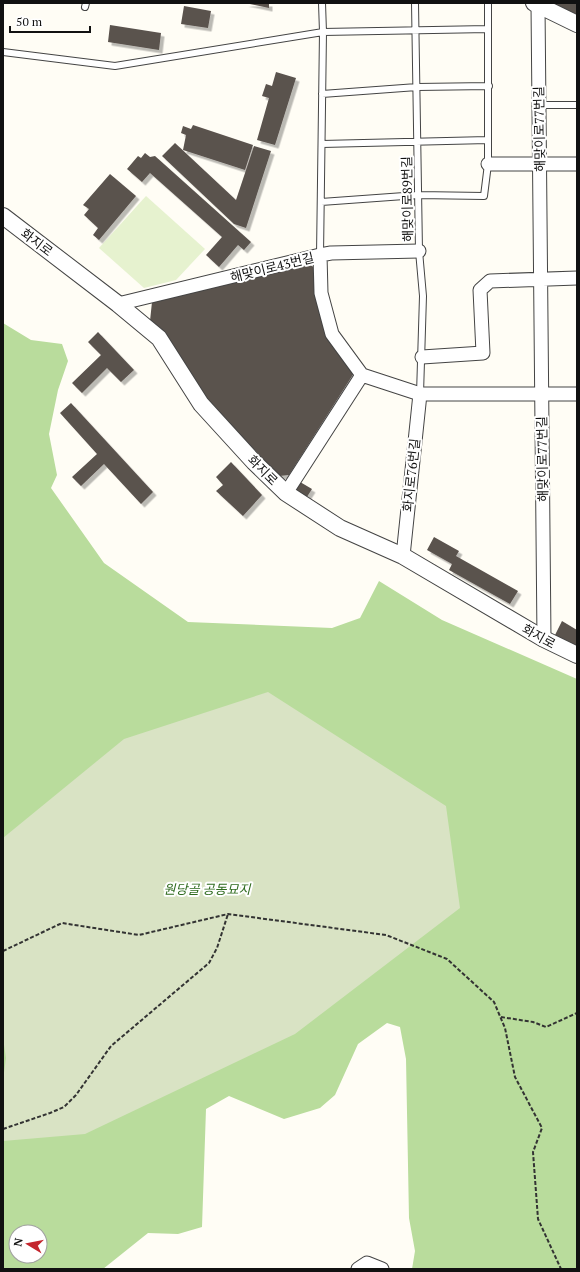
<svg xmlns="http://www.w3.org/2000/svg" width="580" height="1272" viewBox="0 0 580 1272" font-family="'PT Serif','Noto Sans KR',serif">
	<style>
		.forest { fill: #b9dc9c; fill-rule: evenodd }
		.cemetery { fill: #d9e3c4 }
		.pitch { fill: #e6f2cf }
		.building { fill: #5a524d; filter: url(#shadow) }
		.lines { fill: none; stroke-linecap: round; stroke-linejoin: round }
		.service-casing { stroke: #444; stroke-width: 8 }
		.minor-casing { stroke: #444; stroke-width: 15 }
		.tertiary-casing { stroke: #444; stroke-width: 18 }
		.path { stroke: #333; stroke-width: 2; stroke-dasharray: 4 2; stroke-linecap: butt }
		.service { stroke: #fff; stroke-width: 6 }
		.minor { stroke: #fff; stroke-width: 13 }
		.tertiary { stroke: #fff; stroke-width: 16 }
		.labels { text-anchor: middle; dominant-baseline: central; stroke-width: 4; stroke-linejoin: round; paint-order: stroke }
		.street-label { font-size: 13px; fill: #111; stroke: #fff }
		.park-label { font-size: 13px; font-style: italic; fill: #2f6b1f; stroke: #fff }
	</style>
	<defs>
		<filter id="shadow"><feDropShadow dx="3.5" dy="3.5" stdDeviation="0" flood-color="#0004"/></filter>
	</defs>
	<rect width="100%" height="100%" fill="#fffdf5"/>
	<!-- forest -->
	<path class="forest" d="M3,323L31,340L62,344L68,361L58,390L49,434L57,475L51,488L104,563L188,622L332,628L360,618L379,581L442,620L577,679V1269H412L415,1251L409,1218L406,1059L400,1027L387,1023L358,1044L335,1095L320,1108L284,1119L229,1096L206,1109L202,1227L178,1234L148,1233L103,1269H3ZM16,1232H40V1256H16Z"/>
	<!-- cemetery -->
	<path class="cemetery" d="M268,692L446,806L460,908L295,1034L85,1134L3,1141V1080L6,1058L3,1038V838L124,739Z"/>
	<!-- pitch -->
	<path class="pitch" d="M146,196L205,249L176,280L144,288L99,248Z"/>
	<!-- building -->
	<path class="building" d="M245,3H269V8Z
		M549,3H577V18Z
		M184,6L211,11L208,28L181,24Z
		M110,25L161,33L159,50L108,42Z
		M276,72L296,78L275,145L257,140L269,98L262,96L266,84L272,86Z
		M193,125L253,145L245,170L183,150L186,135L181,133L183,126L191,129Z
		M175,143L236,200L254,146L271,151L246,228L234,224L162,156Z
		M145,153L150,157L155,156L251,242L244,250L238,245L219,267L206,255L222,237L150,173L142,182L127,169L138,156L141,158Z
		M110,174L136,196L99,240L93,235L98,228L84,215L89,209L83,205Z
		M309,264L315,268V294L354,373L289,475L279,476L207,399L150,321L152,302Z
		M98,332L134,370L121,382L107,368L82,393L72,383L101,355L88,342Z
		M71,403L153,492L141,504L104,464L81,486L72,477L97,454L60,413Z
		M231,462L262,495L243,516L216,491L223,485L216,477Z
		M295,479L312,489L303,503L286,493Z
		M434,537L459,551L456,556L518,591L510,604L449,570L452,564L427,550Z
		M562,621L577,630V647L555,635Z"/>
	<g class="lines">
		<!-- service casing -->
		<g class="service-casing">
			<path id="service" d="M415,3L419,251L423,296L420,394
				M85,7L86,3
				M3,52L115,66L323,32L322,3
				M322,94L417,87L489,86
				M539,105H577
				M322,144L488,140
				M321,202L418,195L484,196L488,164V3
				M320,255L323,32L488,29"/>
		</g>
		<!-- minor casing -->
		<g class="minor-casing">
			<path id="minor" d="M538,5L544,639
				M488,164H577
				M320,255L331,253L419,251
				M118,304L320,255L321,293L332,334L362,375L420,394H577
				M422,357L483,353L480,290L490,281L577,278
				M286,493L362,375
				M403,556L420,394
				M358,1269L367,1263L382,1269"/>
		</g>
		<!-- tertiary casing -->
		<g class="tertiary-casing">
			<path id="tertiary" d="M534,3L577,24
				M3,216L118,304L159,338L201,404L254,462L286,493L340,528L403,556L544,639L577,655"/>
		</g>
		<!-- path -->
		<path class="path" d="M3,951L62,923L139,935L228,914L386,935L447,959L494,1002L505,1028L515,1077L542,1128L533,1152L538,1219L561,1269
			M501,1017L533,1022L546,1027L577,1013
			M3,1129L50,1113L64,1107L76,1095L111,1046L209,963L217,948L228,914"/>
		<!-- service -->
		<use href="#service" class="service"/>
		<!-- minor -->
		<use href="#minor" class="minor"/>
		<!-- tertiary -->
		<use href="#tertiary" class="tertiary"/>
	</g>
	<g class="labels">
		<!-- street labels -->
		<g class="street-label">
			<text transform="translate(539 129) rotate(-91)">해맞이로77번길</text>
			<text transform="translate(407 199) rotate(-91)">해맞이로89번길</text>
			<text transform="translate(37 242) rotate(37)">화지로</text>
			<text transform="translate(272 267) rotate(-14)">해맞이로43번길</text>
			<text transform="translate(542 459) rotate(-91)">해맞이로77번길</text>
			<text transform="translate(263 470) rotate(45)">화지로</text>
			<text transform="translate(411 475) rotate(-84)">화지로76번길</text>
			<text transform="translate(539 636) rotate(29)">화지로</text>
		</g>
		<!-- park labels -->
		<g class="park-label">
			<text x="207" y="889">원당골 공동묘지</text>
		</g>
	</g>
	<!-- border -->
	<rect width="580" height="1272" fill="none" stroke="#111111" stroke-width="8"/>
	<!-- north arrow -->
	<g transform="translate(28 1244) rotate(280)"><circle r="19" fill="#ffffff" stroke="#a0a0a0"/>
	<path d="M0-3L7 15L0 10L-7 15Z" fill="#c4262e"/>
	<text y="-6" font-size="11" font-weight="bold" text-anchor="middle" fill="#111111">N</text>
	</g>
	<!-- scale -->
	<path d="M10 26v6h80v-6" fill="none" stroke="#111111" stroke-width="2"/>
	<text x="16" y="26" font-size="12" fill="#111111" stroke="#ffffff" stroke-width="3" paint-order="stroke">50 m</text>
</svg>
